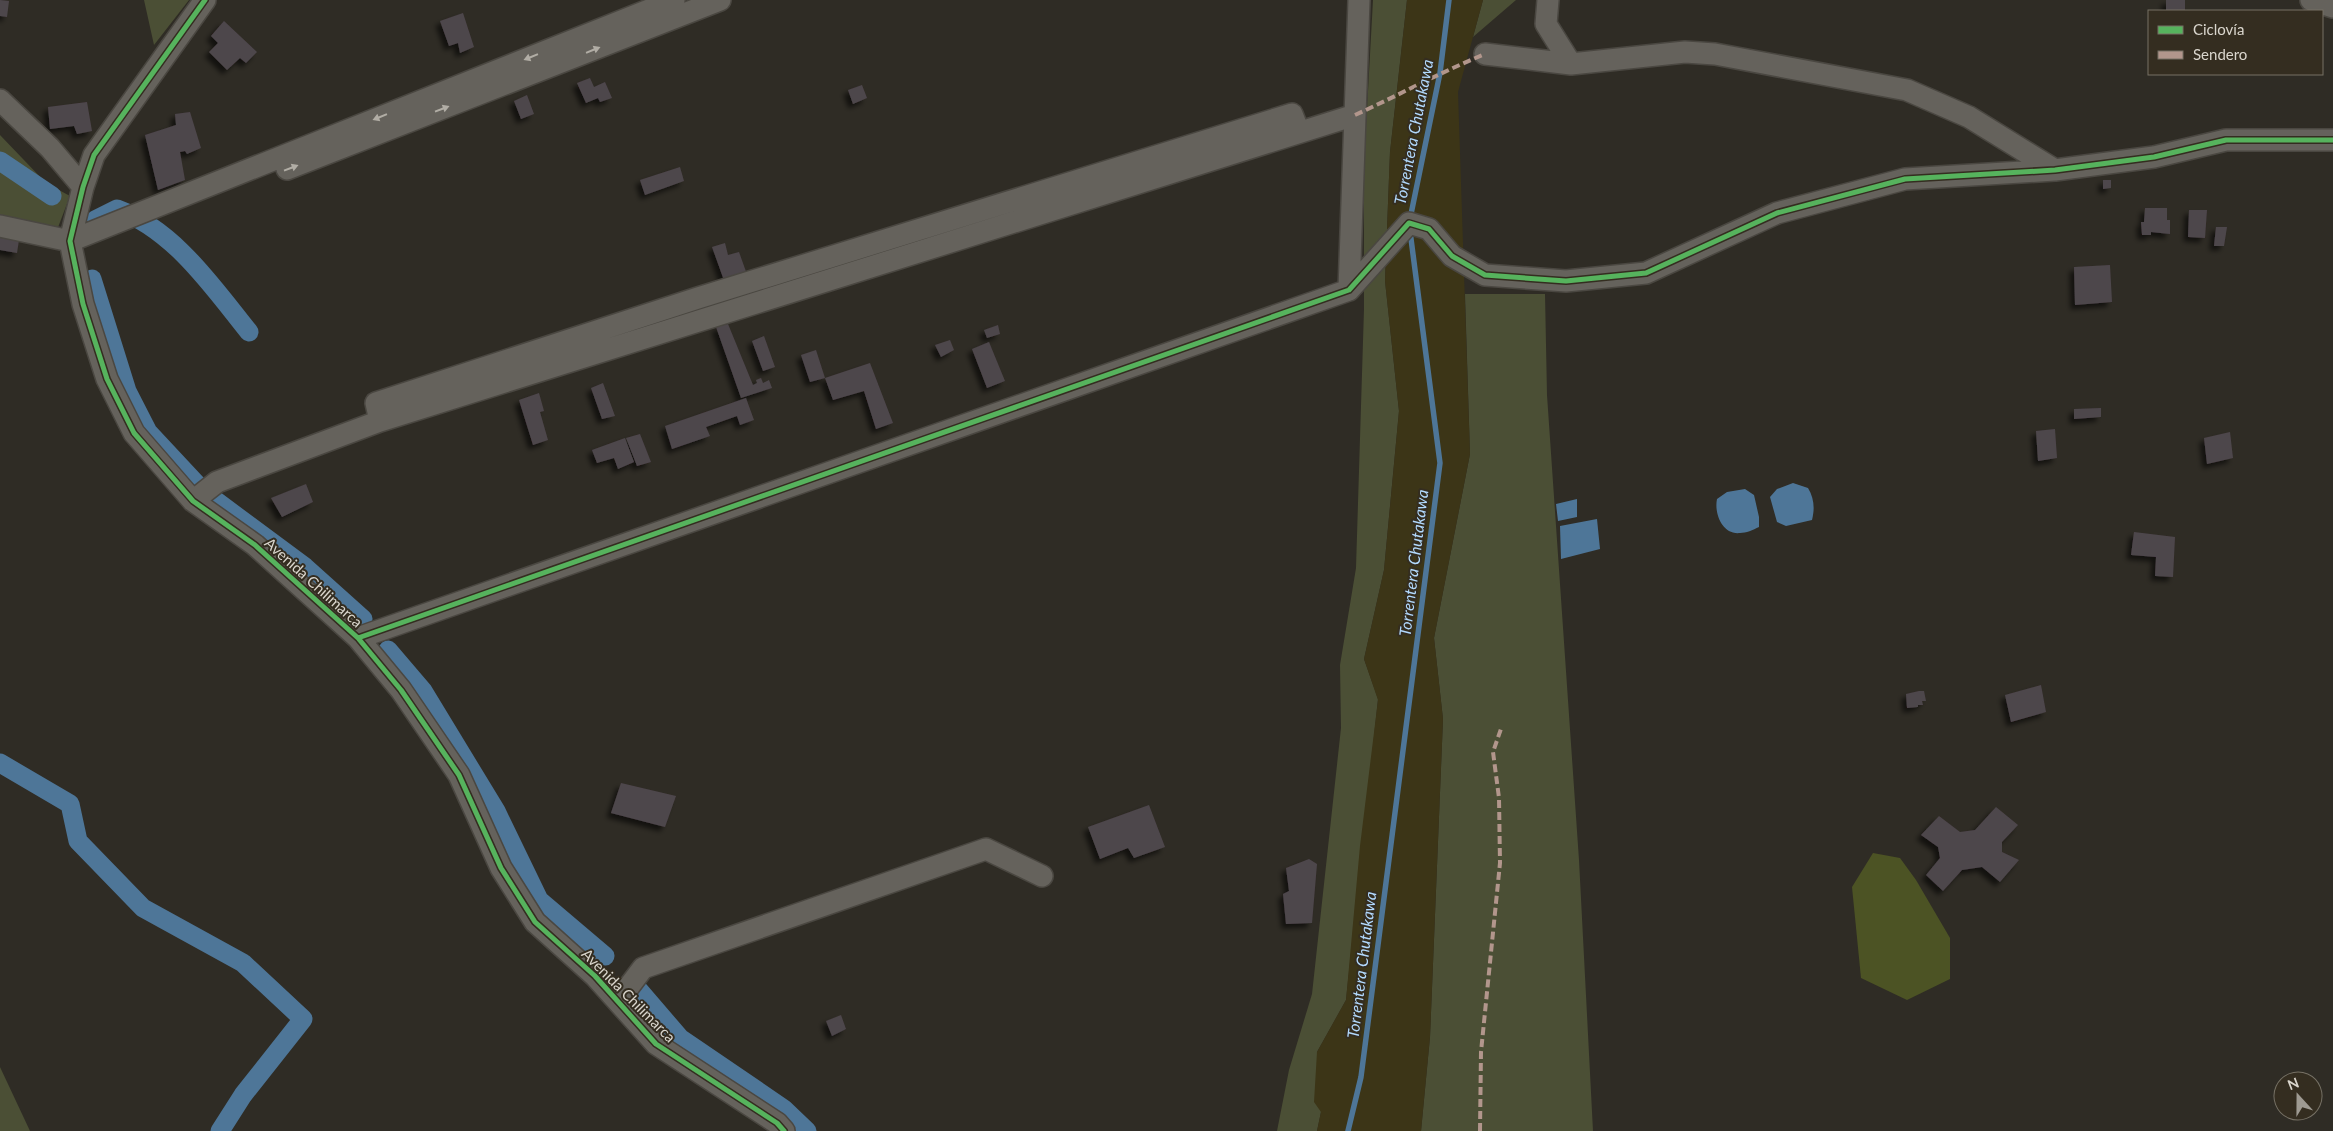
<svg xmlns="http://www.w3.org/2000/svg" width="2333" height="1131" viewBox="0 0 2333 1131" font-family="Lato,sans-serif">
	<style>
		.green { fill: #4b4f35 }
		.forest { fill: #4c5324 }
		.sand { fill: #3c3517 }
		.water { fill: #4e7698 }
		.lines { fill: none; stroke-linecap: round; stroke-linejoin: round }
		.stream { stroke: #4e7698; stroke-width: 5.5 }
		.canal { stroke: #4e7698; stroke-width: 19 }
		.building { fill: #4e464c; filter: url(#shadow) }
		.minor-casing { stroke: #4a4741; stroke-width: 24 }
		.minor { stroke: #65625c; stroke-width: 21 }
		.quiet { stroke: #b2968c; stroke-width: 4; stroke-dasharray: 8 4; stroke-linecap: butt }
		.cycleway-casing { stroke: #342d20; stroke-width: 8 }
		.cycleway { stroke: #56b35d; stroke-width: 5 }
		.oneway { fill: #b1ada5 }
		.labels { text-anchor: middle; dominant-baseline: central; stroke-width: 4; stroke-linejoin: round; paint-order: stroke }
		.street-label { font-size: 15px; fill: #dad6cd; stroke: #342d20 }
		.water-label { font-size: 16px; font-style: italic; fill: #b2d9fd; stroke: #342d20 }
	</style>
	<defs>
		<filter id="shadow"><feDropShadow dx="-4.5" dy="4.5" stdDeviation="2.5" flood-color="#0009"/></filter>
	</defs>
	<rect width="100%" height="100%" fill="#2f2c25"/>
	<!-- green -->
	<path class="green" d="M144,0H189L154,45Z
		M1373,0H1407L1390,152L1385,281L1399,411L1384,570L1364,659L1378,699L1346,1000L1317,1052L1321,1112L1317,1131H1277L1289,1070L1312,994L1341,728L1340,665L1356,568L1364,309V164Z
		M1483,0H1516L1473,37Z
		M0,135L46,183L70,196L57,230L0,217Z
		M1465,294H1545L1547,395L1579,860L1593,1131H1421L1430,1037L1443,719L1434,638L1470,454Z
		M0,1067L30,1131H0Z"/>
	<!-- forest -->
	<path class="forest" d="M1873,853L1900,858L1916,880L1950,938V979L1907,1000L1861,978L1852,887Z"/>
	<!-- sand -->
	<path class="sand" d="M1407,0H1483L1458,92L1470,454L1434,638L1443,719L1430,1037L1421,1131H1317L1321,1112L1314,1102L1317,1052L1346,1000L1360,846L1378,700L1364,659L1384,570L1399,411L1385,281L1390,152Z"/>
	<!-- water -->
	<path class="water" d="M1793,483L1808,488C1814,498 1815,508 1812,520L1786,526L1777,522L1770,497L1777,489Z
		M1745,489L1754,495L1759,517V527C1753,530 1746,533 1740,533C1722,535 1714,513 1717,499L1727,492Z
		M1577,499V517L1558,521L1556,504Z
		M1597,519L1600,549L1561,559L1560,526Z"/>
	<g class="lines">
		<!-- stream -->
		<path class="stream" d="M1410,219L1440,73L1449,0
			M1348,1131L1361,1077L1440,463L1410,231"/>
		<!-- canal -->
		<path class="canal" d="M0,161L52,196
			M95,220L117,209C174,230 212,286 249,332
			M92,279L127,391L148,432L204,492L305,567L363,619
			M388,650L423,691L496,811L539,900L605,956
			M0,763L70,804L78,841L143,908L243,963L303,1019L243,1095L220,1131
			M637,988L680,1038L784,1109L807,1131"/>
	</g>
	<!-- building -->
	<path class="building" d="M0,0L9,1L7,17L0,16Z
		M2166,0H2185V11H2166Z
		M463,13L474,47L460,53L458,43L449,46L440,21Z
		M224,21L257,52L246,63L240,58L227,70L209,52L218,43L211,36Z
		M590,78L594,87L605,82L612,98L600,102L598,98L586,103L577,83Z
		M862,85L867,98L853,104L848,90Z
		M527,95L534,114L521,119L514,101Z
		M87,102L92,131L77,134L74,126L50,129L48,107Z
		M190,112L201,148L187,154L185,151L180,152L185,180L158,190L145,135L176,125L175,114Z
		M680,167L684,181L645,195L640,180Z
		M2103,180H2111V188L2103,189Z
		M2145,208H2167V220H2170V234L2151,232V235H2142L2141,222H2144Z
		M2189,210H2207L2205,238L2188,237Z
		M2216,227H2227L2224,246H2214Z
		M0,237L19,240L17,253L0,250Z
		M725,243L728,255L739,252L749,280L726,286L712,247Z
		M2110,265L2112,302L2075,305L2074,267Z
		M728,324L753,385L757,383L756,380L761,378L763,383L769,380L772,388L741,398L716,327Z
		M998,325L1000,334L987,338L984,330Z
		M764,336L775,367L763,371L752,341Z
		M950,340L954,350L941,357L935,345Z
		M989,342L1005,381L987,388L972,349Z
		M816,350L825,378L810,382L801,355Z
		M870,363L893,423L876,429L864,391L833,400L825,378Z
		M603,383L615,416L602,419L591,388Z
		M539,393L544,411L540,412L548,440L533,445L519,400Z
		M746,398L754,420L740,425L737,416L706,427L710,436L672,449L665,426Z
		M2101,408V417L2074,419V409Z
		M2055,429L2057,458L2038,461L2036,431Z
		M2230,432L2233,458L2207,464L2204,438Z
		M640,434L651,462L637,466L626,438Z
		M625,438L634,462L618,469L614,458L597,463L592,450Z
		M306,484L313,502L282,517L271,498Z
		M2134,532L2175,537L2173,577L2155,576L2156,557L2131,555Z
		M2041,685L2046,712L2011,722L2005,695Z
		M1919,691H1924L1926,701H1922L1923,705H1918V707L1907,708L1906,694Z
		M621,783L676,796L665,827L611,813Z
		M1149,805L1165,847L1134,858L1128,848L1100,859L1088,827Z
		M1996,807L2018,825L2002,842V852L2019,860L2000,882L1982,867L1962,870L1943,891L1926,875L1940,858L1938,847L1921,835L1939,816L1960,832L1975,830Z
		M1309,859L1317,864L1312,923L1286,924L1283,894L1289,891L1286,868Z
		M841,1015L846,1029L832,1036L826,1021Z"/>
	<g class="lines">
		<!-- minor casing -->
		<g class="minor-casing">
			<path id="minor" d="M205,0L94,155L83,187L70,241L83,304L107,379L134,433L193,501L255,545L358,638L401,690L459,775L501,868L535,922L595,976L656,1044L777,1123L784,1131
				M1548,0L1546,24L1571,64
				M2311,0L2333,7
				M1485,54L1571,64L1685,52L1715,54L1907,90L1969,117L2055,170
				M0,100L50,148L83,187
				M287,169L720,0
				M0,226L70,241L674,0
				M1349,290L1359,0
				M380,421L376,403L698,298L1292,114L1299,132
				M193,501L217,482L380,421L1355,115
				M358,638L1349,290L1409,223L1429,229L1452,256L1485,275L1566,281L1646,273L1777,213L1905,179L2055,170L2154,157L2226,140H2333
				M618,1001L643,968L986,849L1042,876"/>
		</g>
		<!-- minor -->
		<use href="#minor" class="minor"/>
		<!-- quiet -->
		<path class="quiet" d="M1355,115C1399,95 1441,72 1485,54
			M1480,1131L1481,1052L1500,863L1499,798L1493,752L1502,726"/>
		<!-- cycleway casing -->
		<g class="cycleway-casing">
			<path id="cycleway" d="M205,0L94,155L83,187L70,241L83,304L107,379L134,433L193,501L255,545L358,638L401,690L459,775L501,868L535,922L595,976L656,1044L777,1123L784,1131
				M358,638L1349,290L1409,223L1429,229L1452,256L1485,275L1566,281L1646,273L1777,213L1905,179L2055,170L2154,157L2226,140H2333"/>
		</g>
		<!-- cycleway -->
		<use href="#cycleway" class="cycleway"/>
	</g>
	<!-- one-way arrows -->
	<defs><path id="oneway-solid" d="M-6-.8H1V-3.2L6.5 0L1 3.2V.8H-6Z" transform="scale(1.25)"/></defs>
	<g class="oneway">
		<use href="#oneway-solid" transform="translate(593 50) rotate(-22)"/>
		<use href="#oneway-solid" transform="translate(531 57) rotate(158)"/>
		<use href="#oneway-solid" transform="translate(442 109) rotate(-21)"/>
		<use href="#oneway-solid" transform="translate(380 117) rotate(158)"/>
		<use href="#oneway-solid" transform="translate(291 168) rotate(-21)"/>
	</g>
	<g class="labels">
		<!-- street labels -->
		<g class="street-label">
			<text transform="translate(314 582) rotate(42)">Avenida Chilimarca</text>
			<text transform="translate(629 995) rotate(45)">Avenida Chilimarca</text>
		</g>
		<!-- water labels -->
		<g class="water-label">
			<text transform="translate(1413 132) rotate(-79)">Torrentera Chutakawa</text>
			<text transform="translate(1413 563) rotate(-83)">Torrentera Chutakawa</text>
			<text transform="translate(1361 965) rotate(-83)">Torrentera Chutakawa</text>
		</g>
	</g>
	<!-- legend -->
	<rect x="2148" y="10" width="175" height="65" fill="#342d20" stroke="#767165"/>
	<rect x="2158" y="26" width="25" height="8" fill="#56b35d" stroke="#767165"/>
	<text x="2193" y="35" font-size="15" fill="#dad6cd">Ciclovía</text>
	<rect x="2158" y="51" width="25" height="8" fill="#b2968c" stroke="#767165"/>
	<text x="2193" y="60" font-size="15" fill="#dad6cd">Sendero</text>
	<!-- north arrow -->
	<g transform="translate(2298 1096) rotate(339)"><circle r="24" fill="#342d20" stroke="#767165"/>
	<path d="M0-4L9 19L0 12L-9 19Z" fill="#9e9a92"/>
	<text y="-8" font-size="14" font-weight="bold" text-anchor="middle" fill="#dad6cd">N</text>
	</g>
</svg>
